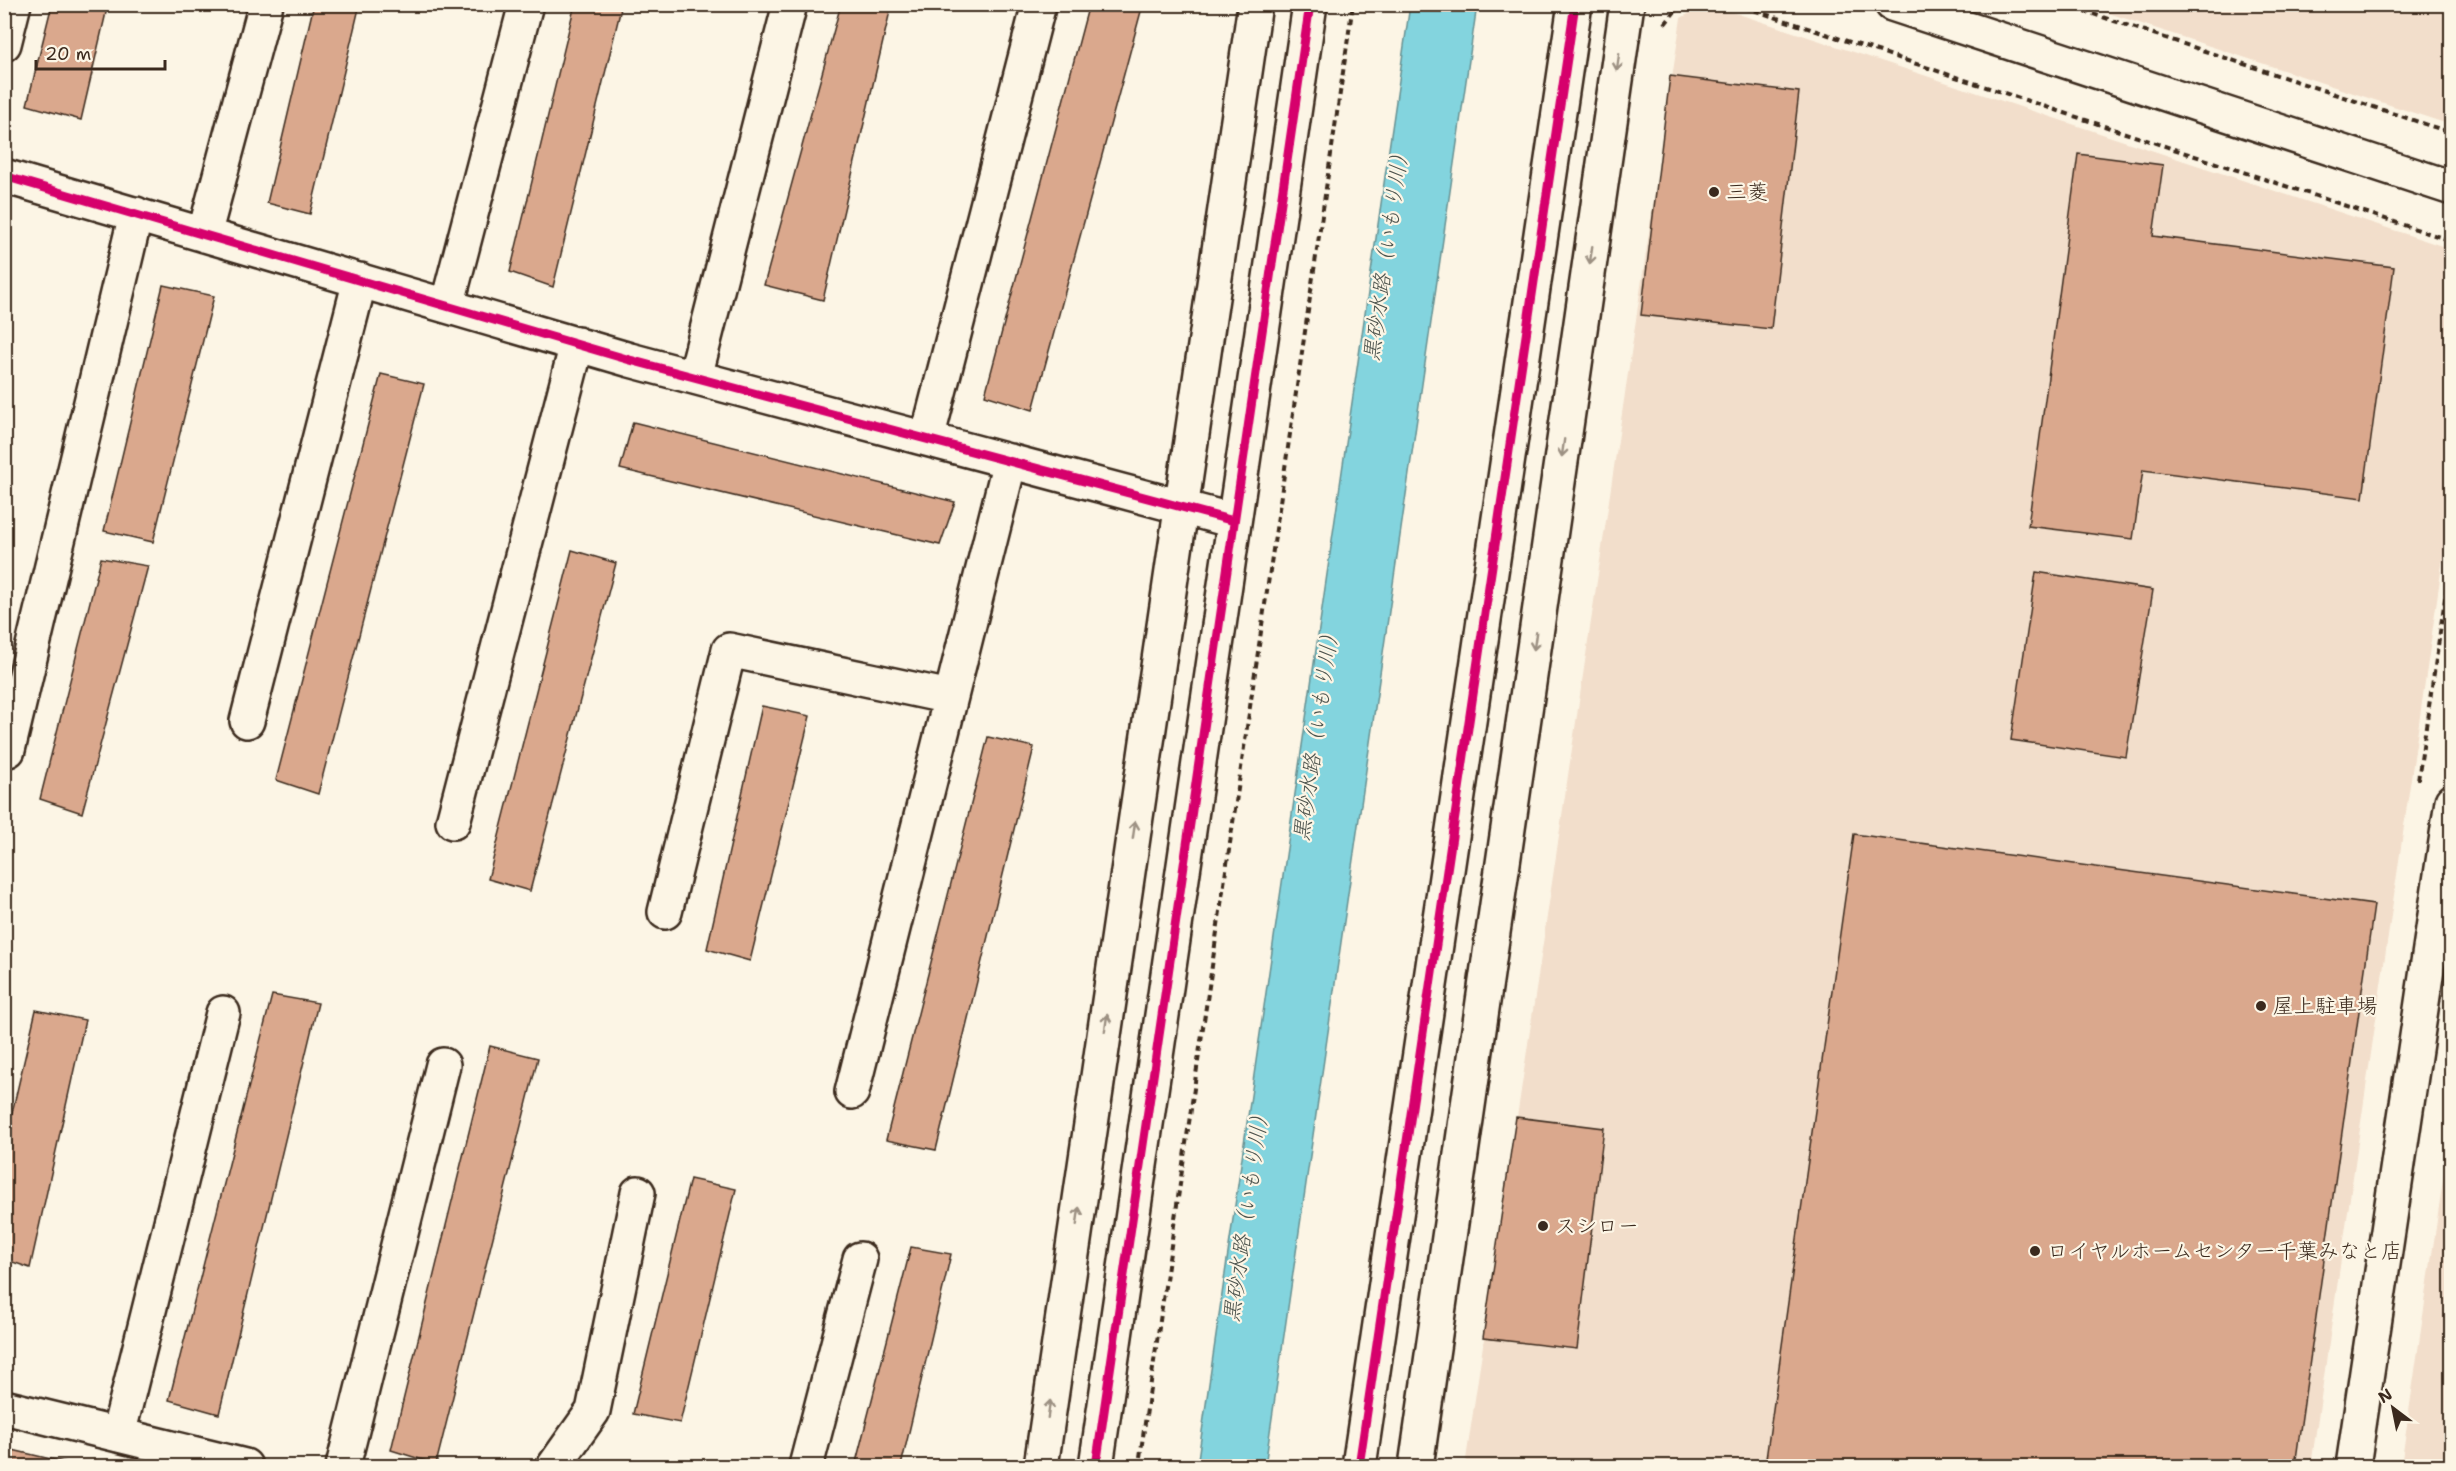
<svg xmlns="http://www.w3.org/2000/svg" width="2456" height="1471" viewBox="0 0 2456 1471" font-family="'Shantell Sans','Klee One',sans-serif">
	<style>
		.built { fill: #f2decb }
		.water { fill: #83d4de; stroke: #669091; stroke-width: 1.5 }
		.building { fill: #daa88d; stroke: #3b2a1e; stroke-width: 1.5 }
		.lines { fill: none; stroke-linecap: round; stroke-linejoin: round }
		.minor-casing { stroke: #3b2a1e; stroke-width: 38 }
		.path { stroke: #3b2a1e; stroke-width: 4; stroke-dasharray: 6 4.5; stroke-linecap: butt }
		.minor { stroke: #fcf5e5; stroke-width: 33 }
		.cycleway-casing { stroke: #fcf5e5; stroke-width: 13 }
		.cycleway { stroke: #d6006c; stroke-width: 9 }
		.oneway { stroke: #9c9082 }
		.poi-dot { fill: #3b2a1e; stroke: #fcf5e5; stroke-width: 2 }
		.labels { text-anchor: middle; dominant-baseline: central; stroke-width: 4.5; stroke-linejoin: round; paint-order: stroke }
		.poi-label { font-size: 21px; fill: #3b2a1e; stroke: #fcf5e5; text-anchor: start }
		.water-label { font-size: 22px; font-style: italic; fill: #4d544e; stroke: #fcf5e5 }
	</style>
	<rect width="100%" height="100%" fill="#fcf5e5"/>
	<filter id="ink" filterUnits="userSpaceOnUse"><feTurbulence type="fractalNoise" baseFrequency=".0167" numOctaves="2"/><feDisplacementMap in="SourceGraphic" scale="12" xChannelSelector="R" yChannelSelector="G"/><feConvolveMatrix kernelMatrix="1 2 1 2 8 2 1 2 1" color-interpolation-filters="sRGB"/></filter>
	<g filter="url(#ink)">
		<!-- built -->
		<path class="built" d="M1704,5H1711L2451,249V503L2311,1466H1465L1681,18Z
			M2084,5H2451V125Z
			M2451,1125V1466H2401Z"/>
		<!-- water -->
		<path class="water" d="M1410,5H1477L1265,1466H1197Z"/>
		<!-- building -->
		<path class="building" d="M52,4H108L81,120L27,105Z
			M314,4H360L310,214L267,203Z
			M575,4H622L553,287L510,272Z
			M841,4H856L890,11L823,300L764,285Z
			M1089,4H1143L1033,410L985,395Z
			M1670,76L1799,92L1771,329L1641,315Z
			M2078,154L2163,165L2153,236L2394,267L2363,498L2143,470L2133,539L2028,526Z
			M163,285L214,296L153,542L104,531Z
			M381,374L424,384L318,794L276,780Z
			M633,422L955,502L940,545L620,469Z
			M572,550L616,563L530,891L488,879Z
			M101,558L148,566L82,813L40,799Z
			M2036,572L2153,590L2126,757L2011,740Z
			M762,706L810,716L750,961L707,949Z
			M988,737L1034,747L936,1150L886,1140Z
			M1854,834L2374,905L2295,1466H1765Z
			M272,995L318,1003L219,1414L169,1400Z
			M36,1010L85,1020L30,1268L4,1259V1147Z
			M490,1046L538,1058L436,1464L391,1450Z
			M1516,1117L1604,1128L1577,1349L1483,1338Z
			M690,1179L736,1189L680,1423L633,1414Z
			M911,1247L951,1254L901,1466H855Z
			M4,1448L80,1466H4Z"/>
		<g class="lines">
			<!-- minor casing -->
			<g class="minor-casing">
				<path id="minor" d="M1892,4L2452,188
					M4,44L14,4
					M4,176L630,360L1234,521
					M204,235L266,4
					M447,306L526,4
					M695,377L790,4
					M927,439L1039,4
					M247,721L360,280
					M8,750L136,214
					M453,822L577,344
					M665,912L729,650L950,697
					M852,1092L1010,461
					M4,1407L245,1466
					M118,1435L223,1013
					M343,1466L443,1065
					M554,1466L593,1411L638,1193
					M806,1466L860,1259
					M1041,1466L1255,4
					M1096,1466L1310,4
					M1359,1466L1575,4
					M1416,1466L1627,4
					M2353,1466L2452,801"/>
			</g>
			<!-- path -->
			<path class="path" d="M1735,4L2452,241
				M2063,4L2452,133
				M1665,24L1681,4
				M2418,780L2452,552
				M1140,1457L1353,4"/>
			<!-- minor -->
			<use href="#minor" class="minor"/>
			<!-- cycleway casing -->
			<g class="cycleway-casing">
				<path id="cycleway" d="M4,176L630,360L1234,521
					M1096,1466L1310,4
					M1359,1466L1575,4"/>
			</g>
			<!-- cycleway -->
			<use href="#cycleway" class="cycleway"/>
		</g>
		<!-- one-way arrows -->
		<defs><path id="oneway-shaft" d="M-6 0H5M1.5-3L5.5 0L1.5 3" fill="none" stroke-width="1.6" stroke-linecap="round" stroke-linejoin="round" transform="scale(1.5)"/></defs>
		<g class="oneway">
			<use href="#oneway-shaft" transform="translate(1618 62) rotate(98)"/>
			<use href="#oneway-shaft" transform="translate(1591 255) rotate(98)"/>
			<use href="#oneway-shaft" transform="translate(1563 448) rotate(98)"/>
			<use href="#oneway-shaft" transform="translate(1535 641) rotate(98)"/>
			<use href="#oneway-shaft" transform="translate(1134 830) rotate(-82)"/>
			<use href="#oneway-shaft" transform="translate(1106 1023) rotate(-82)"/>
			<use href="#oneway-shaft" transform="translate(1078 1216) rotate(-82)"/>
			<use href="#oneway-shaft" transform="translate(1049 1409) rotate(-82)"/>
		</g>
	</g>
	<!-- markers -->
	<g class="poi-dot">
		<circle cx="1714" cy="192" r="6"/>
		<circle cx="2261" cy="1006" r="6"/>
		<circle cx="1543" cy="1226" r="6"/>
		<circle cx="2035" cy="1251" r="6"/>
	</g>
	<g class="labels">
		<!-- poi labels -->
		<g class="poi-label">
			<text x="1726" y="192">三菱</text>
			<text x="2273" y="1006">屋上駐車場</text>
			<text x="1555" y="1226">スシロー</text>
			<text x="2047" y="1251">ロイヤルホームセンター千葉みなと店</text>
		</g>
		<!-- water labels -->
		<g class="water-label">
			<text transform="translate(1386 252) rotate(-82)">黒砂水路（いもり川）</text>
			<text transform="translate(1316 732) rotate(-82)">黒砂水路（いもり川）</text>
			<text transform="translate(1246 1213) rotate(-82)">黒砂水路（いもり川）</text>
		</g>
	</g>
	<!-- margin -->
	<rect width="2456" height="1471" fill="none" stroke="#fcf5e5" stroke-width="24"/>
	<rect x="12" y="12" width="2432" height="1447" fill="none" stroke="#3b2a1e" stroke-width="2" filter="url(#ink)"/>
	<!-- north arrow -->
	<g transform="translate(2393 1408) rotate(328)" stroke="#fcf5e5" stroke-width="4.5" paint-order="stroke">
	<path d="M0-4.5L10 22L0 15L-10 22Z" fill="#3b2a1e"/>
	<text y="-9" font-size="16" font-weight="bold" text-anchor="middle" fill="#3b2a1e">N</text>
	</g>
	<!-- scale -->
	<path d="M36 60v9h129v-9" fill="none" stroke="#3b2a1e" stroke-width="3"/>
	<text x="45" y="60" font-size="18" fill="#3b2a1e" stroke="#fcf5e5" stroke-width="4.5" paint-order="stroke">20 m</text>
</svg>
